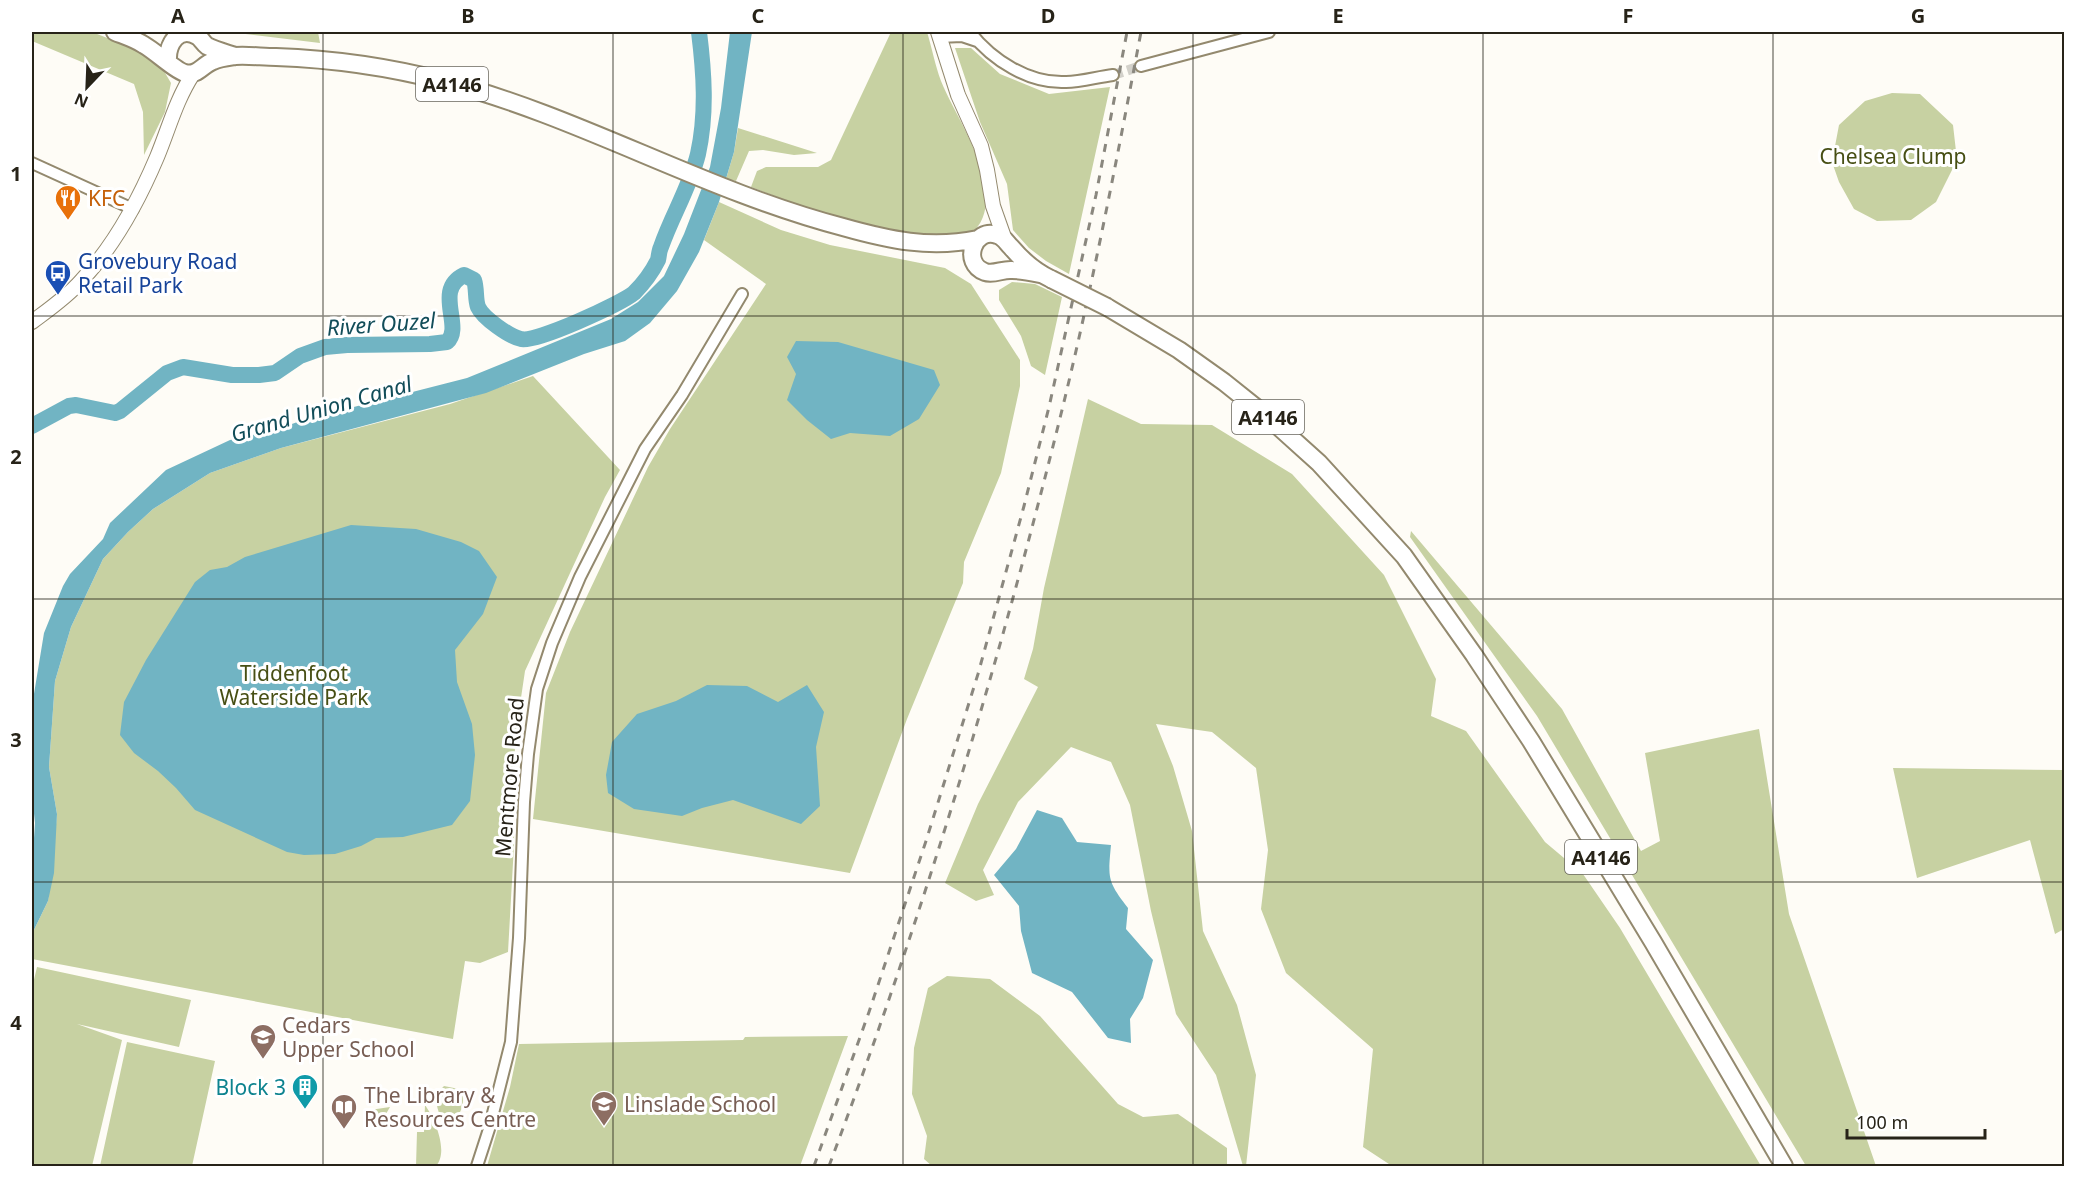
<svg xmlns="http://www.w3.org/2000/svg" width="2096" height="1198" viewBox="0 0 2096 1198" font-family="'Noto Sans',sans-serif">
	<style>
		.green { fill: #c7d1a2 }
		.water { fill: #71b4c3 }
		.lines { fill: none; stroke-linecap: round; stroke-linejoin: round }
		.river { stroke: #71b4c3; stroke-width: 16 }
		.minor-tunnel { stroke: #d3d1ca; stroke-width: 10; stroke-dasharray: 10 5; stroke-linecap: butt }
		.minor-casing { stroke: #93896e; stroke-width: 14 }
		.major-casing { stroke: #93896e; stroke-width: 16 }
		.highway-casing { stroke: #93896e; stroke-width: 20 }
		.minor { stroke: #fff; stroke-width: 10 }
		.major { stroke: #fff; stroke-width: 14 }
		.highway { stroke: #fff; stroke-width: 16 }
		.rail { stroke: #8a877e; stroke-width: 3; stroke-dasharray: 8 8; stroke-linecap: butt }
		.highway-bridge-casing { stroke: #93896e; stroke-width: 20; stroke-linecap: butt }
		.highway-bridge { stroke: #fff; stroke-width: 16 }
		.grid { fill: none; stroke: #272318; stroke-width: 1.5; stroke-opacity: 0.55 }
		.labels { text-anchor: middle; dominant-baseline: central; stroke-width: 6; stroke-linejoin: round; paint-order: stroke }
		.shield { fill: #fff; stroke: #68655d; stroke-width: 1.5 }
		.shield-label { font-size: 20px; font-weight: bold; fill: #272318 }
		.park-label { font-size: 21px; fill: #474f14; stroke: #fff }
		.food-label { font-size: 21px; fill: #c56008; stroke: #fff; text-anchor: start }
		.transit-label { font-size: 21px; fill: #164399; stroke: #fff; text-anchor: start }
		.street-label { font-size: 21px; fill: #272318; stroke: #fff }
		.education-label { font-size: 21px; fill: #785e54; stroke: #fff; text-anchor: start }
		.culture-label { font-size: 21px; fill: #0d838f; stroke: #fff; text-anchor: end }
		.water-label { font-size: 22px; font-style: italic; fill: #124d59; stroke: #fff }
		.neatline { fill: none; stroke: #272318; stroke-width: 2 }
		.grid-label { font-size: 20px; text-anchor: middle; font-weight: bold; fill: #272318 }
	</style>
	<rect width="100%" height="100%" fill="#fefcf6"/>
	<!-- green -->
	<path class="green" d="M32,32H92L143,52L161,66L171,83L165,112L144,155L143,112L134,84L32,41Z
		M229,32H318L320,43Z
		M891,32H927C932,48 935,65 941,81C956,119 1013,197 971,234C894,239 821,214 751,187L757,171L766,167H818L831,160Z
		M955,48H971L1000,74L1049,94L1110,87L1069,274L1046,261L1029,248L1013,230L1007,184L980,122Z
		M1892,93L1920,94L1953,125L1957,160L1936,202L1911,220L1877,221L1854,209L1839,182L1832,162L1839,125L1865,101Z
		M738,128L817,153L794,155L763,150L749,151L736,181L726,179L734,152Z
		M719,202L781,230L830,245L945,268L971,284L1020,360V386L1001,473L964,562L963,583L907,719L850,873L533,819L546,693L570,632L648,467L670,429L766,284L704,240Z
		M1012,282L1035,284L1062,297L1045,375L1031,366L1021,336L999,300V290Z
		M533,376L620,470L605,497L525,671L515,738L514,845L508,952L480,963L465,961L453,1039L32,959V934L48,901L55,835L57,814L49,767L55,681L71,627L103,559L128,532L153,509L210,473L281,448L450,404Z
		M1088,399L1141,424L1212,425L1292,474L1384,575L1436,679L1431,716L1466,731L1545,842L1583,874L1620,928L1761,1166H1392L1363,1147L1373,1049L1286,973L1261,909L1268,850L1256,768L1212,732L1156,724L1173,766L1192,831L1203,931L1237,1005L1256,1075L1246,1166H1243L1216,1075L1176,1014L1151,911L1130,805L1111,762L1071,747L1018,802L983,870L994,895L976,901L945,883L978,804L1038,687L1024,679L1033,649L1044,588Z
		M1411,531L1562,709L1641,851L1660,841L1645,753L1759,729L1789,914L1876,1166H1806L1537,716L1410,537Z
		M1893,768L2064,770V929L2055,934L2030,840L1917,878Z
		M37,967L191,1000L179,1047L77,1024L122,1040L92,1166H32V988Z
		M947,976L990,979L1040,1016L1118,1104L1143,1117L1178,1114L1227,1148V1166H932L924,1159L927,1136L912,1094L914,1048L928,988Z
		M848,1036L800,1166H487L510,1087L519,1044L743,1040L745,1037Z
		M127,1042L215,1061L192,1166H100Z
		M444,1086L459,1089C469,1103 458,1115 451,1128H446C439,1113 430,1099 444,1086Z
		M425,1105C435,1119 449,1152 436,1166H416L417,1132H424Z
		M390,1107L379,1126L363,1111Z"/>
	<!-- water -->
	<path class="water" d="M730,32H752L734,152L719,202L699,252L677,291L650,323L625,341L584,354L486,393L281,448L210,473L153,509L128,532L103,559L71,627L55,681L49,767L57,814L54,873L48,901L32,934V868L35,823L32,795V706L44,633L63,586L70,574L103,539L110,523L166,470L230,440L278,429L303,420L467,378L611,319L638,302L664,276L684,234L710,167L721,108Z
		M796,341L838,342L934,370L940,385L919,419L890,436L850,433L831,439L807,420L787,400L796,374L787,357Z
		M351,525L416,529L461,542L479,551L497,577L483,614L455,650L457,682L472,724L475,755L470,801L452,825L403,837L376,838L361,846L335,854L304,855L287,852L195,810L176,788L158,771L134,753L120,735L124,702L146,660L195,582L210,570L227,567L245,557Z
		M707,685L747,686L778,702L807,685L824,712L816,747L820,806L801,824L733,800L702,808L682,816L634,809L608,793L606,775L612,742L637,714L676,701Z
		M1037,810L1062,818L1077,842L1111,845C1108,878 1107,881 1128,908L1126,929L1153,960L1143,998L1130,1019L1131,1043L1108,1038L1072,992L1032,973L1021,931L1019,906L994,875L1016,849Z"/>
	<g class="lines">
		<!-- river -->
		<path class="river" d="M32,426L69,406L76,405L115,413L120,411L167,373L183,367L232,375H259L275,373L300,356L325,347L347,345L430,344L447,342C464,327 433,290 464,275L474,280C477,289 475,299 478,307C483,318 510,337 521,339C536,343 620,304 634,293C643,284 652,272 658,260C659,256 659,251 661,247C672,215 690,187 698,154C707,113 704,72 699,32"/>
		<!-- minor-tunnel -->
		<path class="minor-tunnel" d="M1113,75L1141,66"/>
		<!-- minor casing -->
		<g class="minor-casing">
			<path id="minor" d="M970,32C992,60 1029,84 1066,82C1081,82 1097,77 1113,75
				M939,37L962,36L977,41
				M1141,66L1269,32
				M32,163L133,209
				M477,1166L489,1129L511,1042L519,938L524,802L528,754L537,689L552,643L580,577L645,449L682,395L742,294"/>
		</g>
		<!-- major casing -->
		<g class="major-casing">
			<path id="major" d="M938,32L958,95L981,146L987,170L993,206L1005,240
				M32,322C48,310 67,297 81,281C115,245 138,202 157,157C169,128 176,100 193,74"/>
		</g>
		<!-- highway casing -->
		<g class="highway-casing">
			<path id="highway" d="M115,32C125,36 135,39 144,45C155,51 176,71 185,73C198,76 202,65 213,61C219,58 228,57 235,56C248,55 263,57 276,57C332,59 389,67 443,81C581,117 705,191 843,227C889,240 930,249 978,239
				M168,61C167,45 178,25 197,36C201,38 203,43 207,46C215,50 226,53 235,56
				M1040,274C1031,272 1022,270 1012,270C1003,269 994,275 985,272C961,263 974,227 997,235C1004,237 1006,242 1011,247C1022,260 1036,272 1051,279
				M1107,307L1179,350L1224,382L1269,418L1319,463L1404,556L1474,655L1531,741L1653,942L1784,1166"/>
		</g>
		<!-- minor -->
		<use href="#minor" class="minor"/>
		<!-- major -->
		<use href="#major" class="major"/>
		<!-- highway -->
		<use href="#highway" class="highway"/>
		<!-- rail -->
		<path class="rail" d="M814,1166L869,1012L926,841L978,674L1024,506L1049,407L1096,195L1127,32
			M829,1166C921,921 998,669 1061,414C1092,288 1117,159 1141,32"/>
		<!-- highway-bridge casing -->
		<g class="highway-bridge-casing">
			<path id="highway-bridge" d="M1051,279L1107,307"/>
		</g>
		<!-- highway-bridge -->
		<use href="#highway-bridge" class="highway-bridge"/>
	</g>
	<!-- grid -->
	<path class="grid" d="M323,32V1166M613,32V1166M903,32V1166M1193,32V1166M1483,32V1166M1773,32V1166M32,316H2064M32,599H2064M32,882H2064"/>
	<!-- icons -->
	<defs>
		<g id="restaurant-pin" transform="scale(1.35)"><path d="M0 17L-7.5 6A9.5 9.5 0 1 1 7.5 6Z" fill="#e8710a" stroke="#fff"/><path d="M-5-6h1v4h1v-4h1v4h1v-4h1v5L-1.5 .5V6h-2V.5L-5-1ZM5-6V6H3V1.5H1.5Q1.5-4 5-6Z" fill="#fff"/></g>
		<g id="bus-pin" transform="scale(1.35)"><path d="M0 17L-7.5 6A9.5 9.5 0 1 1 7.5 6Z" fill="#1a4fb4" stroke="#fff"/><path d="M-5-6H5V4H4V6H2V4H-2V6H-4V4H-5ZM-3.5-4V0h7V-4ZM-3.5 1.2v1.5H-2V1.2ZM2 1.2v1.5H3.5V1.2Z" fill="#fff"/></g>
		<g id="school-pin" transform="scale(1.35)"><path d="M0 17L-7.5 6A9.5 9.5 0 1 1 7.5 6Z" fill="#8d6e63" stroke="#fff"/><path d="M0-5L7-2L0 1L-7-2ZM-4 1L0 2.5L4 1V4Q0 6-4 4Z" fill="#fff"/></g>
		<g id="building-pin" transform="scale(1.35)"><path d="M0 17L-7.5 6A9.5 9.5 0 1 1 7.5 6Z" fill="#0f9aa8" stroke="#fff"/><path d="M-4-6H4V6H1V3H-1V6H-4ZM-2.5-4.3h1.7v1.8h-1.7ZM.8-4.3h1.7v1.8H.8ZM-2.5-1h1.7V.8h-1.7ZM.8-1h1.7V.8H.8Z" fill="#fff"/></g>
		<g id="library-pin" transform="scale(1.35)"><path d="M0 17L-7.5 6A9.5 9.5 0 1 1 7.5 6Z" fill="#8d6e63" stroke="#fff"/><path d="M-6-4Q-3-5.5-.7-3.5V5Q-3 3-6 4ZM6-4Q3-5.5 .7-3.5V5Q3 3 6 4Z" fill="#fff"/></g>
	</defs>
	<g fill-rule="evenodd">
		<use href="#restaurant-pin" x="68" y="198"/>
		<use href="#bus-pin" x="58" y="273"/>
		<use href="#school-pin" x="263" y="1037"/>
		<use href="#building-pin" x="305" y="1087"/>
		<use href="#school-pin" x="604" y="1104"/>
		<use href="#library-pin" x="344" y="1107"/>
	</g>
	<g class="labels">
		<!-- shield labels -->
		<g class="shield">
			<rect x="416" y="67" width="72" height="34" rx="4.5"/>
			<rect x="1232" y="400" width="72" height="34" rx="4.5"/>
			<rect x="1565" y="840" width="72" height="34" rx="4.5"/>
		</g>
		<g class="shield-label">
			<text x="452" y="84">A4146</text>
			<text x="1268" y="417">A4146</text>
			<text x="1601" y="857">A4146</text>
		</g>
		<!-- park labels -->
		<g class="park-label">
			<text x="1893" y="156">Chelsea Clump</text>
			<text x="294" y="673">Tiddenfoot<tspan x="294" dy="24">Waterside Park</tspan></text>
		</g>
		<!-- food labels -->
		<g class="food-label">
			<text x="88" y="198">KFC</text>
		</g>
		<!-- transit labels -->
		<g class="transit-label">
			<text x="78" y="261">Grovebury Road<tspan x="78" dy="24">Retail Park</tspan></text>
		</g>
		<!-- street labels -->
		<g class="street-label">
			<text transform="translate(509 777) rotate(-85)">Mentmore Road</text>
		</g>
		<!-- education labels -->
		<g class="education-label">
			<text x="282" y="1025">Cedars<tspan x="282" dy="24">Upper School</tspan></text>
			<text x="364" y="1095">The Library &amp;<tspan x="364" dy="24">Resources Centre</tspan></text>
			<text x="624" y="1104">Linslade School</text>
		</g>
		<!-- culture labels -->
		<g class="culture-label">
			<text x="286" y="1087">Block 3</text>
		</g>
		<!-- water labels -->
		<g class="water-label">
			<text transform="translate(381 323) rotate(-4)">River Ouzel</text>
			<text transform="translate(321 408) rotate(-16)">Grand Union Canal</text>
		</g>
	</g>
	<!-- border -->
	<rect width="2096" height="1198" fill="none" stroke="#ffffff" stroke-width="66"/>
	<!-- north arrow -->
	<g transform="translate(87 87) rotate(203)" stroke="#ffffff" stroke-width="4.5" paint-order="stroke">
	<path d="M0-4.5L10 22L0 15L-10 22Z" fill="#272318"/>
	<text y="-9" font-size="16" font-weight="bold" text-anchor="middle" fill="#272318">N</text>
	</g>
	<!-- scale -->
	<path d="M1847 1129v9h138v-9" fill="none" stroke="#272318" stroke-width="3"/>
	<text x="1856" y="1129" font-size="18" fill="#272318" stroke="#ffffff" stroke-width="4.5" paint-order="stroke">100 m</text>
	<rect x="33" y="33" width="2030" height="1132" class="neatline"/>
	<g class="grid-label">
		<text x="178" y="23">A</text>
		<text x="468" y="23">B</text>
		<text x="758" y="23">C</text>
		<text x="1048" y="23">D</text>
		<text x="1338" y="23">E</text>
		<text x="1628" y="23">F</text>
		<text x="1918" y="23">G</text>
		<text x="16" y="181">1</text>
		<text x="16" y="464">2</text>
		<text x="16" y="747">3</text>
		<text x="16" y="1030">4</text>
	</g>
</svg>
